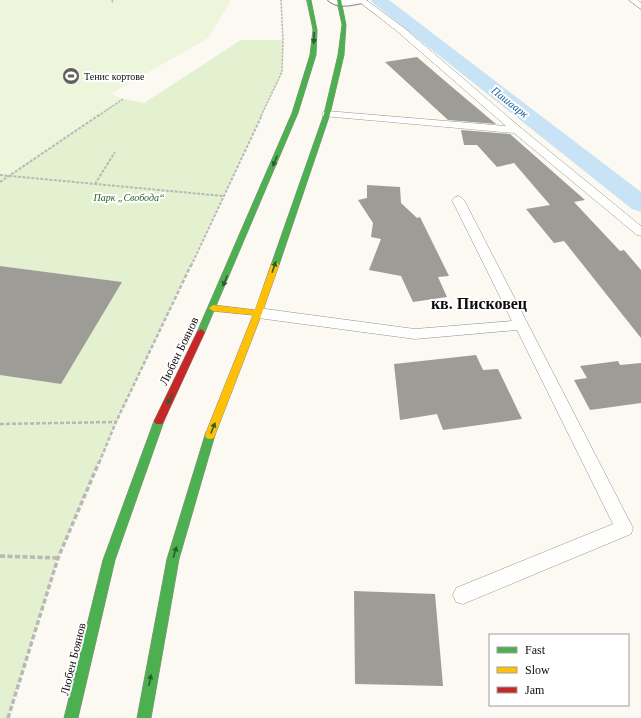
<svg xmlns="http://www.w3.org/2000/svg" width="641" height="718" viewBox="0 0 641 718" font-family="Georgia,serif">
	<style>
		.green { fill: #e3f1d1 }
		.pitch { fill: #edf5da }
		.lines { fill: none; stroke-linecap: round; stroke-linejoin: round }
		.canal { fill: #c7e3f5; fill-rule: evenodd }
		.building { fill: #9e9c97 }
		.lane-casing { stroke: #949390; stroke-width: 1 }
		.street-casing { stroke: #949390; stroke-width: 2 }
		.fast-casing { stroke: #8b8a86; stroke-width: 1 }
		.slow-casing { stroke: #8b8a86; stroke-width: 1 }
		.jam-casing { stroke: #8b8a86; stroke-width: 1 }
		.path-far3 { stroke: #b8b8b6; stroke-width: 1.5; stroke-dasharray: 2.5 1; stroke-linecap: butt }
		.path-far2 { stroke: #b8b8b6; stroke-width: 2; stroke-dasharray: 3 1.5; stroke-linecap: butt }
		.path-far1 { stroke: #b8b8b6; stroke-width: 2.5; stroke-dasharray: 4 2; stroke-linecap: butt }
		.path { stroke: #b8b8b6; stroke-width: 3.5; stroke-dasharray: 5 2.5; stroke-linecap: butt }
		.lane { fill: #fefefd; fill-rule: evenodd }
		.street { fill: #fefefd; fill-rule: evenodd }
		.fast { fill: #4caf50; fill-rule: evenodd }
		.slow { fill: #ffc107; fill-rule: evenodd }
		.jam { fill: #c62828; fill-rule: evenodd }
		.oneway { fill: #2c5e2e }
		.labels { text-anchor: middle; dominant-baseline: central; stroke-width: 4; stroke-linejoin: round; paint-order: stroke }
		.far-poi-label { font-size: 10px; fill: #0d0d0d; stroke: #fff; text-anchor: start }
		.far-park-label { font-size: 10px; font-style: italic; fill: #28651c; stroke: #fff }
		.far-water-label { font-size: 11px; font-style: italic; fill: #145da0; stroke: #fff }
		.street-label { font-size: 12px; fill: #0d0d0d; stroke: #fff }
		.district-label { font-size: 16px; font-weight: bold; fill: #0d0d0d; stroke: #fff }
	</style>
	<rect width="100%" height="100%" fill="#fbf9f1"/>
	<!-- green -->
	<path class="green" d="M241,40H283L282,72L116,422L58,558L8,718H0V375L61,384L121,282L0,266V175H9L123,99L144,103Z"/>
	<!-- pitch -->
	<path class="pitch" d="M0,0H231L208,38L110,94L123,99L9,175H0Z"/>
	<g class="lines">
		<!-- canal -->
		<path class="canal" d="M371,0H389L641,192V212L632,209L373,3Z"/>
	</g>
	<!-- building -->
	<path class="building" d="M417,57L452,87L496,124L448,120L385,62Z
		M461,130L510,134L585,200L574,202L620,251L624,250L641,270V338L564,241L554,243L526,209L550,205L514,163L497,167L477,145H464Z
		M367,185L400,187L401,203L417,218L420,217L449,276L438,277L447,297L413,302L401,276L369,270L381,239L371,237L373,223L358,200L367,198Z
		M0,266L122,282L61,384L0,375Z
		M476,355L483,370L498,369L522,419L443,430L437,414L400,420L394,364Z
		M618,361L620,365L641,363V403L590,410L574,380L587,378L580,366Z
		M354,591L435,594L443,686L355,684Z"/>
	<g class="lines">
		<!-- lane casing -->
		<g class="lane-casing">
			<path id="lane" d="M357,0H366L404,28L521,128L641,226V236L637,235L514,133L323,116L322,114L323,112L327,111L506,126L398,32Z
				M629,0H638L641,3V9Z
				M458,196L462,198L464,200L633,528L631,534L463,604L456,602L453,595L456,588L613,524L517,330L415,339L258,318L253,316L251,313L253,310L258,308L415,329L512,321L452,200L454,198Z"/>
		</g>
		<!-- street casing -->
		<g class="street-casing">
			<path id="street" d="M328,0H367L365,2C355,5 336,9 328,0Z"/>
		</g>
		<!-- fast casing -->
		<g class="fast-casing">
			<path id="fast" d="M307,0H311L317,30L316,55L298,113L205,332L201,335L198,334L197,332L292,113L310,55L313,30Z
				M337,0H341L346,25L344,55L330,114L279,265L275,267L271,265L324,114L338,55L342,25Z
				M159,417L162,418L164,421L115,560L78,718H64L103,560L154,421L156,418Z
				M210,431L214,432L215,435L179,559L151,718H137L167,559L205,435L206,432Z"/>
		</g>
		<!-- slow casing -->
		<g class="slow-casing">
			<path id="slow" d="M272,263H278L279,265L262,313L215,435L214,438L210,439L206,438L205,435L253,315L213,311L209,308L213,305L255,310Z"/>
		</g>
		<!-- jam casing -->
		<g class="jam-casing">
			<path id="jam" d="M201,329L205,332L164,421L162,424H156L154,421L197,332Z"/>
		</g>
		<!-- path-far3 -->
		<path class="path-far3" d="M112,0L113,3
			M98,116L123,99
			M261,116L282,72L283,40L281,0"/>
		<!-- path-far2 -->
		<path class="path-far2" d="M0,175L223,196
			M0,182L99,115
			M95,184L115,152
			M191,266L262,115"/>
		<!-- path-far1 -->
		<path class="path-far1" d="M0,424L116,422
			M99,463L116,422L191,265"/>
		<!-- path -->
		<path class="path" d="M0,556L58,558
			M8,718L58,558L99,462"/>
		<!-- lane -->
		<use href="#lane" class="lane"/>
		<!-- street -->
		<use href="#street" class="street"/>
		<!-- fast -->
		<use href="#fast" class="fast"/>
		<!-- slow -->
		<use href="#slow" class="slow"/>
		<!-- jam -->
		<use href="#jam" class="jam"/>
	</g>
	<!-- one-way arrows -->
	<defs><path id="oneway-solid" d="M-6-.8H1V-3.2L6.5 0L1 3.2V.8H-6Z"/></defs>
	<g class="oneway">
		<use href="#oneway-solid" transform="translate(314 38) rotate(93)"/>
		<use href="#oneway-solid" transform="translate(275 161) rotate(113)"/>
		<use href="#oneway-solid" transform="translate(274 267) rotate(-71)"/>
		<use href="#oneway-solid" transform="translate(225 281) rotate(113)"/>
		<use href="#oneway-solid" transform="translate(170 399) rotate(116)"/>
		<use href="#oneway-solid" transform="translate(213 428) rotate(-68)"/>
		<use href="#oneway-solid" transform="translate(175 552) rotate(-73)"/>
		<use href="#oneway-solid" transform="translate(150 680) rotate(-79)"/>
	</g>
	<!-- icons -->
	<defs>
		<g id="stadium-disc" transform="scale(0.9)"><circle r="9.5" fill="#60605d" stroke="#fff"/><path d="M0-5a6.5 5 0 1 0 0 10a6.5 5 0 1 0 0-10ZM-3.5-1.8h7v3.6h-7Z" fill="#fff"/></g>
	</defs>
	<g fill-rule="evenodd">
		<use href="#stadium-disc" x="71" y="76"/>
	</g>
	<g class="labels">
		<!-- far-poi labels -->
		<g class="far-poi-label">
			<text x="84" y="76">Тенис кортове</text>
		</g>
		<!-- far-park labels -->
		<g class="far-park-label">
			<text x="129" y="197">Парк „Свобода“</text>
		</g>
		<!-- far-water labels -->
		<g class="far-water-label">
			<text transform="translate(510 102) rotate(38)">Пашаарк</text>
		</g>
		<!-- street labels -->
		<g class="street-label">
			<text transform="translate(179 351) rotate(-64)">Любен Боянов</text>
			<text transform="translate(73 659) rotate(-76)">Любен Боянов</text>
		</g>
		<!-- district labels -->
		<g class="district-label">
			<text x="479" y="303">кв. Писковец</text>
		</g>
	</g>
	<!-- legend -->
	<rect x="489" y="634" width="140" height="72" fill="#ffffff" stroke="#9e9e9e"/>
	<rect x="497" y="647" width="20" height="6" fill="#4caf50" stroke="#9e9e9e"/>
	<text x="525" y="654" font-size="12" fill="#0d0d0d">Fast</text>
	<rect x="497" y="667" width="20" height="6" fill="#ffc107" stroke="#9e9e9e"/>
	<text x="525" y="674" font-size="12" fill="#0d0d0d">Slow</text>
	<rect x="497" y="687" width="20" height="6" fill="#c62828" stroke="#9e9e9e"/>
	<text x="525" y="694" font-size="12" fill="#0d0d0d">Jam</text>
</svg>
